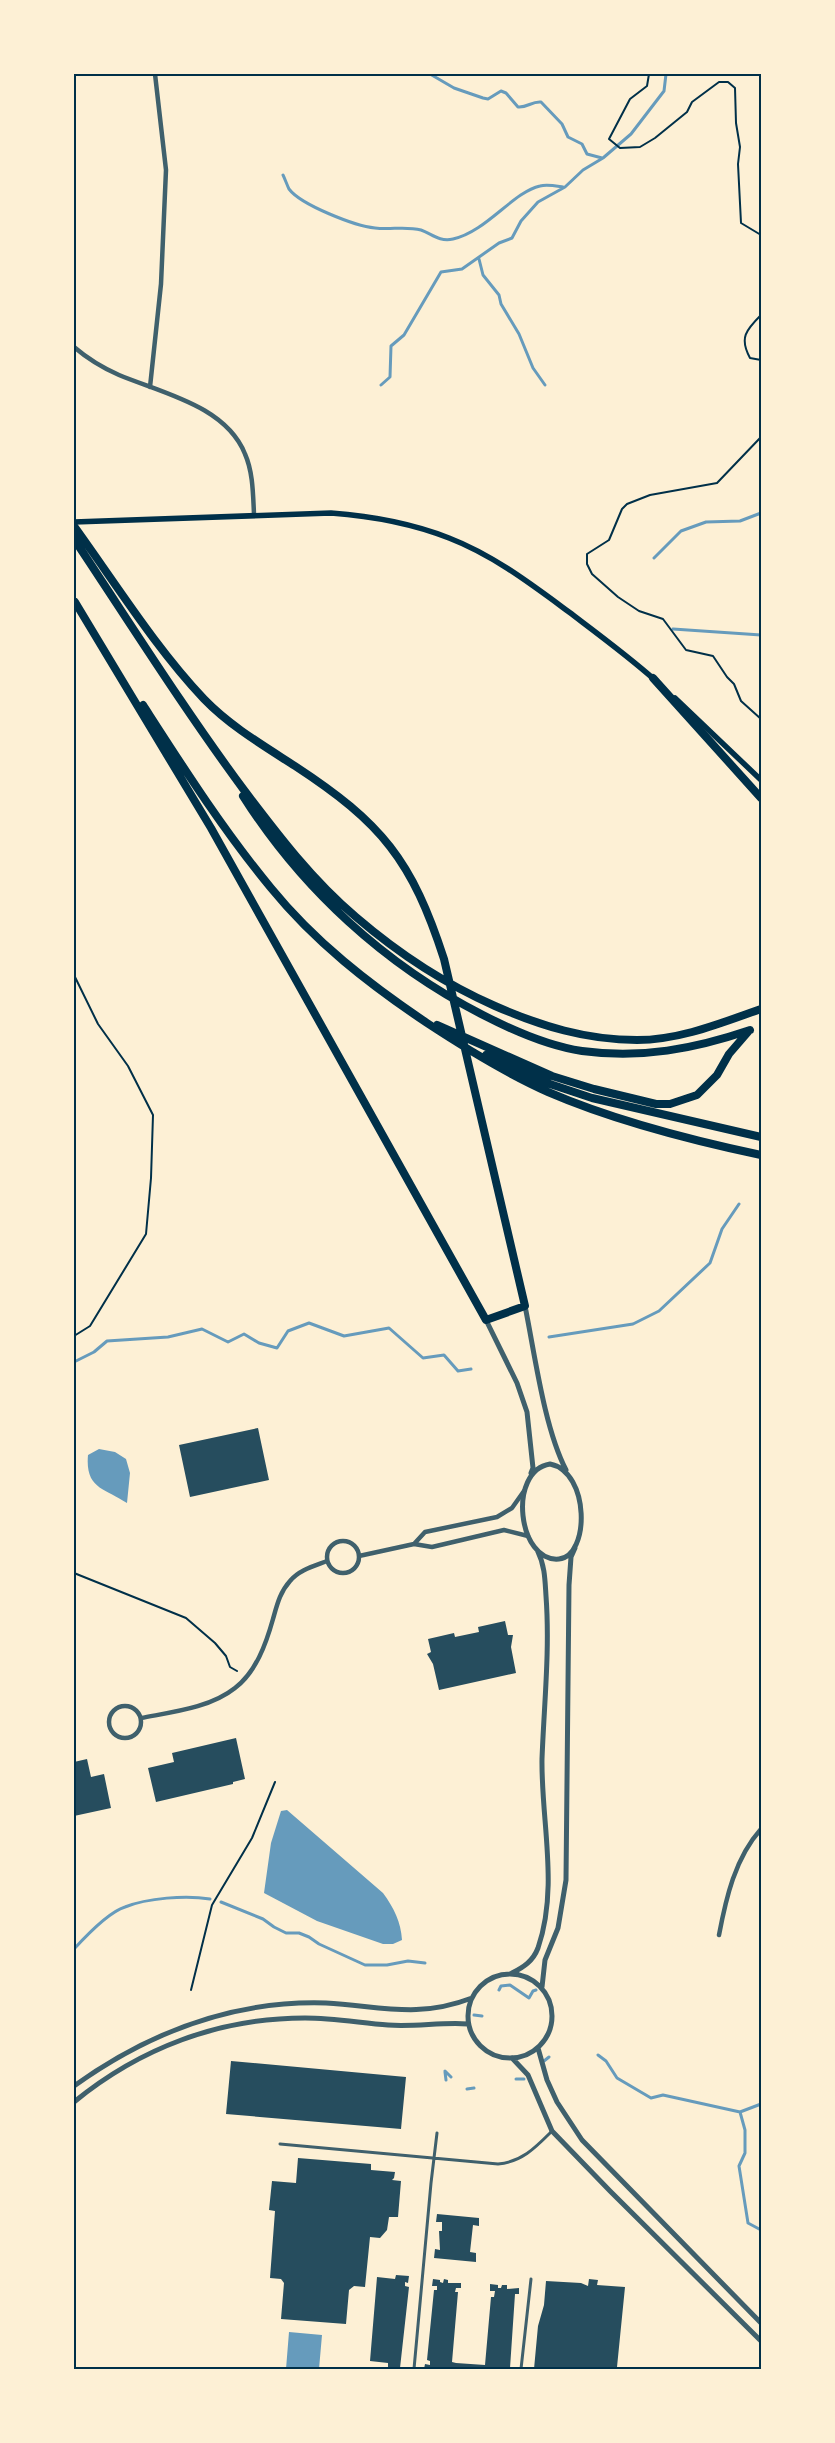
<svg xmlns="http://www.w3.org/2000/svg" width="835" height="2443" viewBox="0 0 835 2443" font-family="'PT Sans',sans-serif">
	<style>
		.water { fill: #669bbc }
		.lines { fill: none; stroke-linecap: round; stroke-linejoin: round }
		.stream { stroke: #669bbc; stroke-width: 3 }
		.building { fill: #264d5e }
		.path { stroke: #003049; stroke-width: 2 }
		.pedestrian { stroke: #3f606c; stroke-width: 3 }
		.minor { stroke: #3f606c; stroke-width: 4.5 }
		.tertiary { stroke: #3f606c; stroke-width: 5 }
		.secondary { stroke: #003049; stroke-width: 5.5 }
		.motorway { stroke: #003049; stroke-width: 8 }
		.neatline { fill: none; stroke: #003049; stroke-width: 2 }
	</style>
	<rect width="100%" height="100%" fill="#fdf0d5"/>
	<!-- water -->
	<path class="water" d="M99,1449L115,1452L126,1459L130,1473L127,1503C105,1488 85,1489 88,1455Z
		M287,1810L383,1893C394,1908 401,1922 402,1940L393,1944H383L317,1921L264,1893L271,1843L281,1811Z
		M289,2332L322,2335L319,2369H286Z"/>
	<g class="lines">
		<!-- stream -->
		<path class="stream" d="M430,74L454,88L483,98L488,99L501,91L506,93L518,107C527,108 532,101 541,102L562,124L568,137L582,144L587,154L602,158
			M283,175C285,179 287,185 289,189C301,205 355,226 375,228C390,230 406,226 421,230C432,234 439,242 453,239C486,232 513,192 540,186C547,184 556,186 563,187
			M479,259L483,275L499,295L501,304L519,334L533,368L545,385
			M381,385L390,377L391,346L404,335L441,272L462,269L499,243L512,238L521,221L538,202L565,187L583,170L603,158L631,134L664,91L666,74
			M654,558L681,531L706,522L740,521L761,513
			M673,629L761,635
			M549,1337L633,1324L659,1311L710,1263L722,1229L739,1204
			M74,1362L94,1352L107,1341L168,1337L202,1329L228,1342L244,1334L259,1343L277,1348L288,1331L309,1323L344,1336L389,1328L423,1358L444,1355L458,1371L471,1369
			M221,1902L263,1919L274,1927L286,1933H299L309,1937L319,1944L365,1965H387L408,1961L425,1963
			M74,1949C85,1937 109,1912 125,1907C147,1898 186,1895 210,1899
			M499,1990L501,1986L510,1985L529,1998L533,1991L536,1990
			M474,2015L482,2016
			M598,2055L606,2061L617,2078L651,2098L663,2095L740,2112L761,2104
			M544,2061L549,2057
			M445,2071L451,2077
			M445,2072L446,2080
			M516,2079H524
			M467,2089L474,2088
			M740,2112L745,2130V2153L739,2166L748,2223L761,2230"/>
	</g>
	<!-- building -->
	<path class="building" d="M258,1428L269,1480L190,1497L179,1445Z
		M505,1621L508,1635H513L511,1647L516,1673L439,1690L433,1664L427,1654L431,1652L428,1639L454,1633L455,1637L479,1632L478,1627Z
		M236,1738L245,1779L233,1782V1784L156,1802L148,1768L174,1762L172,1753Z
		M87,1759L91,1777L104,1774L111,1808L74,1816V1762Z
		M231,2061L406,2077L401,2129L226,2114Z
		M298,2158L371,2164V2170L395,2172L394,2178L392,2180L401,2181L398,2217H389L387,2230L380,2238L370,2237L365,2287L354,2286L349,2290L346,2324L281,2319L284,2283L281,2279L270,2278L275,2211L269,2210L272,2181L296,2183Z
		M437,2214L479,2218V2226L473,2225L470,2252L476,2253V2262L434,2258L435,2249L440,2250L439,2231H442V2222H436Z
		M396,2275L409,2276L408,2283L405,2282V2286L409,2287L400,2368L388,2367V2363L370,2361L377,2277L395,2279Z
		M433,2279L440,2280V2282L443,2283L444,2279L448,2280V2283H461V2288H456L455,2292H458L452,2362L456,2363L485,2365L491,2297H494L495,2291H490V2284L498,2285V2288H501L502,2285H507V2289L519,2288V2294H515L510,2368L424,2369L425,2364L430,2365V2361L427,2360L434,2290H437V2286H432Z
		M589,2279L598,2280L597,2285L625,2287L617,2367L620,2369H534L538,2326L544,2305L546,2281L581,2283L588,2286Z"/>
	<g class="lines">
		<!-- path -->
		<path class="path" d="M649,74L647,86L630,99L609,139L620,148L640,147L655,138L687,112L692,102L719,82H728L735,88L736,123L740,147L738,164L741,223L761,235
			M761,315C746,330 739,338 750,358L761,360
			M761,437L717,483L650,495L627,504L622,509L609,540L587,554V564L592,574L618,597L639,611L663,619L686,650L713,656L727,677L734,684L741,701L761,719
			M74,975L98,1024L128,1066L153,1115L151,1178L146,1234L90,1326L74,1336
			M74,1573L186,1618L215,1643L226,1656L230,1667L237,1671
			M191,1990L212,1905L252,1838L275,1782"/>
		<!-- pedestrian -->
		<path class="pedestrian" d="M280,2144L498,2164C522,2162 536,2147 552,2131
			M414,2369L431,2183L437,2133
			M521,2369L531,2279"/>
		<!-- minor -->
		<path class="minor" d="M74,347C88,359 103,368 119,375C162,393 226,406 245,454C253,472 253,494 254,514
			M150,387L161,284L166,170L155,74
			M327 1557a16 16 0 1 1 32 0a16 16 0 1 1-32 0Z
			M414,1544L425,1532L497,1517L512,1508L524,1491
			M359,1556L414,1544L432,1547L504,1530L528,1536
			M109 1722a16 16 0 1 1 32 0a16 16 0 1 1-32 0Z
			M141,1718C172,1712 210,1708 235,1688C256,1672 266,1644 273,1619C277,1605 280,1592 290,1581C299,1570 314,1566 327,1561
			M719,1935C726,1898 735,1858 761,1829"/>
		<!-- tertiary -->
		<path class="tertiary" d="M525,1306C535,1355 544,1427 566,1470
			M486,1320L517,1383L527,1412L533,1468L531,1473
			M550,1464C590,1472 590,1556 559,1559C518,1563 507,1471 550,1464Z
			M512,1973C524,1967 533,1961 538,1948C559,1887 541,1821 542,1759C544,1705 550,1650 546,1596C545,1581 545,1566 538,1552
			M468 2016a42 42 0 1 1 84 0a42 42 0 1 1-84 0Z
			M542,1987L545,1960L558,1928L566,1880L569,1585L571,1557L575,1548
			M538,2048L547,2080L557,2102L582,2140L761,2323
			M512,2058L528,2075L552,2131L610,2191L761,2341
			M74,2086C148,2033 233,2000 326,2003C381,2006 417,2019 472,1998
			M74,2102C140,2048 219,2018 305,2018C333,2018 361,2023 388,2025C415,2027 442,2022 468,2024"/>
		<!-- secondary -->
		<path class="secondary" d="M74,522L331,513C371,516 411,523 449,538C493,555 531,584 569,612C598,634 628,656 655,680
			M675,698L761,780"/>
		<!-- motorway -->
		<path class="motorway" d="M74,526C116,584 155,647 204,699C230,726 264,746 295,766C382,823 412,860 444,959L525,1306L486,1320L211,828L75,602
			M74,539C130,623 184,709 244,790C278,835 313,881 356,917C398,953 445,984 495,1006C541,1026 586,1040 637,1040C680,1040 721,1023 761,1009
			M653,678L761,798
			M143,705C183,767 223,830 271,888C315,942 369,984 427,1023C465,1048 505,1073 548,1092C615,1121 690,1140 761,1155
			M243,796C302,889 385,965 483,1015C514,1031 548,1046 582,1051C641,1059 694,1049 750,1030
			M437,1025L552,1076L594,1089L656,1104H670L697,1095L717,1075L729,1054L748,1032
			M486,1055L550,1084L592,1098L761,1137"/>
	</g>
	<!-- border -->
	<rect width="835" height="2443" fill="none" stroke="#fdf0d5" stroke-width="150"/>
	<rect x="75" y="75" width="685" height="2293" class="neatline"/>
</svg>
